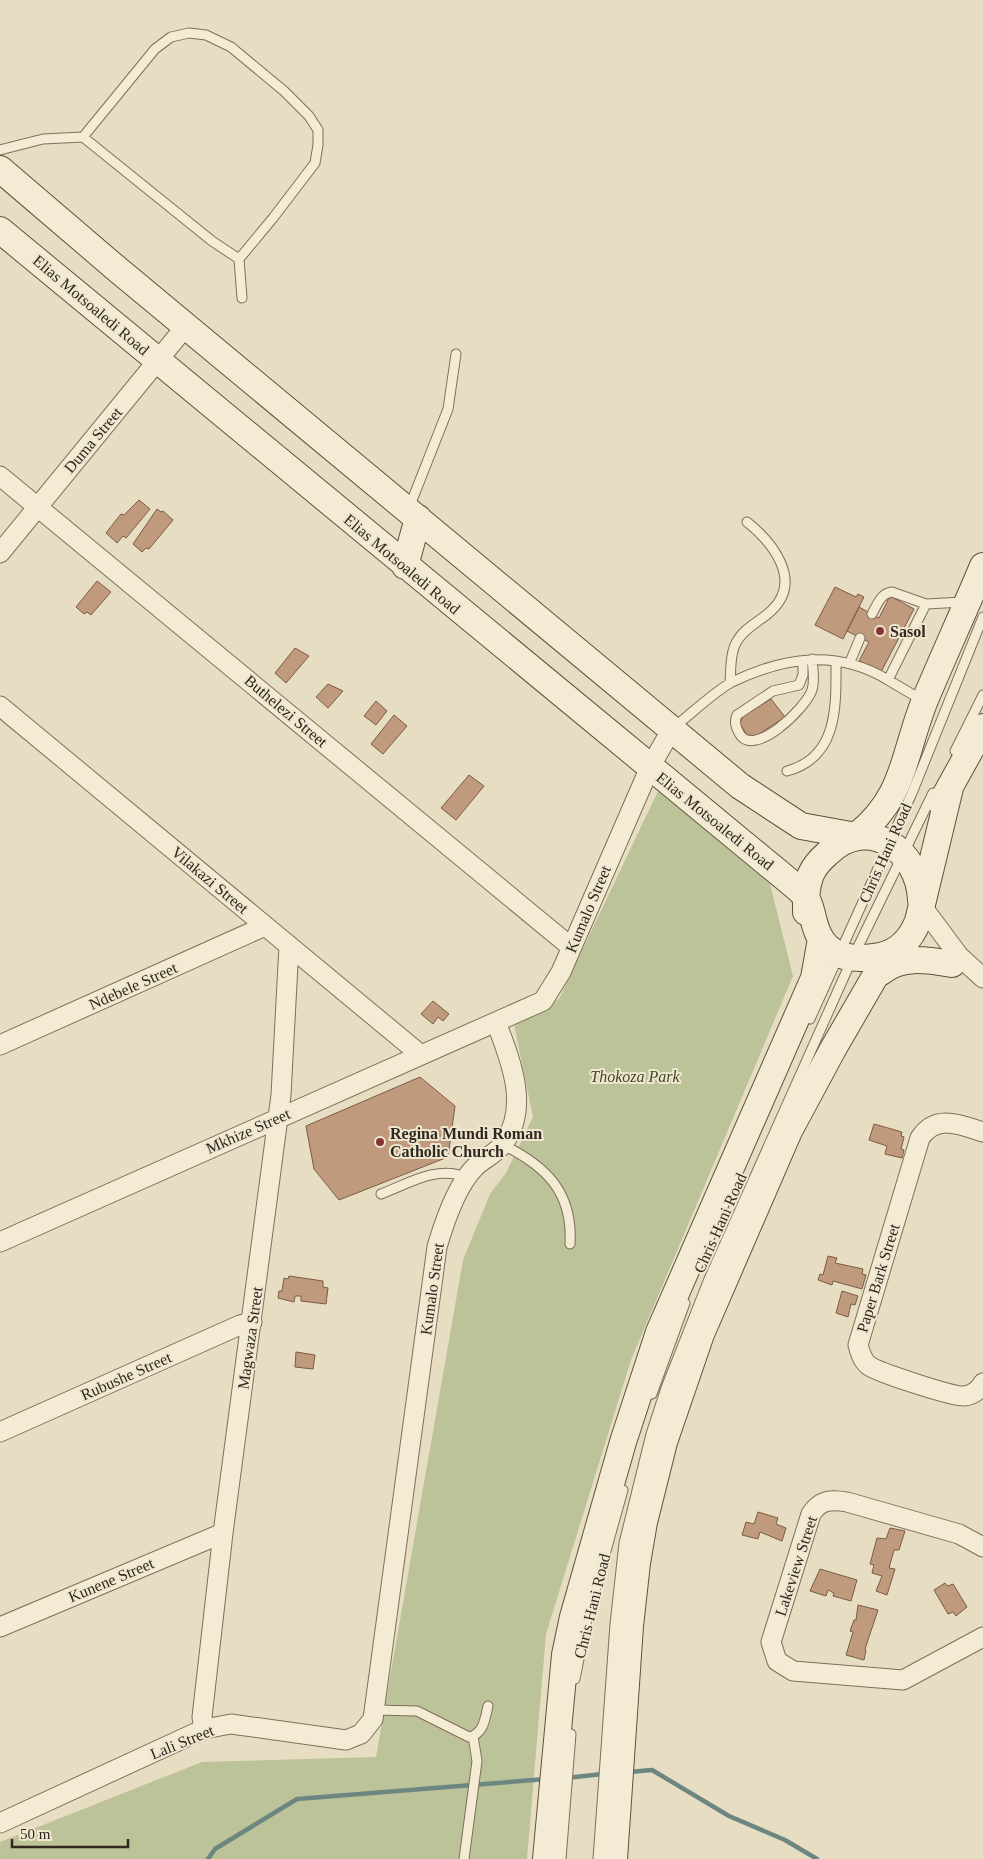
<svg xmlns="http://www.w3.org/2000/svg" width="983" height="1859" viewBox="0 0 983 1859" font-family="Georgia,serif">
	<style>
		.green { fill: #bdc398 }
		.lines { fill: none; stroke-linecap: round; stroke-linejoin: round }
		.stream { stroke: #6c8781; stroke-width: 4.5 }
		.building { fill: #c09a7d; stroke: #7a5b45 }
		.lane-casing { stroke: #7f6f5c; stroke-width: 11 }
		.street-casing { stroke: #7f6f5c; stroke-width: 21 }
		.secondary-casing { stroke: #60503f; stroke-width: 28 }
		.lane { stroke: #f3ebd4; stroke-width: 9 }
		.street { stroke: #f3ebd4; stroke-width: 19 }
		.secondary { stroke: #f3ebd4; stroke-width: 26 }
		.poi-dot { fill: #853534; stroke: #f0e7d1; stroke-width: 2 }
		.labels { text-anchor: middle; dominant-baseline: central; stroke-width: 4; stroke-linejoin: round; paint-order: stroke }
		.street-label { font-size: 16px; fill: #30271e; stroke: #f0e7d1 }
		.poi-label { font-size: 16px; font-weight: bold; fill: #30271e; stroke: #f0e7d1; text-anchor: start }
		.park-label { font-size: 16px; font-style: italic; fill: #414a27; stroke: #f0e7d1 }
	</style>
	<rect width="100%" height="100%" fill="#e7ddc2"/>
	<!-- green -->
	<path class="green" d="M658,791L770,884L793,976L631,1360L546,1634L527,1859H0V1842L202,1762L376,1757L463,1260L490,1194L506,1173L533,1117L514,1024L559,999Z"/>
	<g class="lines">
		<!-- stream -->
		<path class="stream" d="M629,1772L652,1770L729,1816L785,1840L817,1859
			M566,1778L603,1774
			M208,1859L215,1849L297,1799L546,1779"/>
	</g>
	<!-- building -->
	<path class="building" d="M139,500L150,509L126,538L123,536L117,543L106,533L121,514L124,515Z
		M157,509L161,512L163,511L173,520L149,549L146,548L142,552L133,544Z
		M97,581L111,592L91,615L87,612L84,614L76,607Z
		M835,587L856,597L858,594L864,597L843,639L815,625Z
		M890,596L914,609L881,672L859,661L869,642L847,631L859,607L879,618Z
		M295,648L309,656L286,683L275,673Z
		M328,684L343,691L328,708L316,697Z
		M771,699L785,717L756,736L747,735L740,724L743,716Z
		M376,701L387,711L376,725L364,716Z
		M394,715L407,726L383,754L371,744Z
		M469,775L484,786L456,820L441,808Z
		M433,1001L449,1014L443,1021L438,1017L433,1024L421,1014Z
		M420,1077L455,1106L448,1157L339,1200L314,1169L306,1126Z
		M874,1124L902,1132L901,1136L904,1137L901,1149L904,1150L902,1158L885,1154L887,1146L869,1140Z
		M828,1256L837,1258L835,1263L863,1269L862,1274L866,1275L862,1289L833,1281L832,1285L818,1280L820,1274L823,1275Z
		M289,1276L323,1281V1287L328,1288L326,1304L301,1301V1296H295L294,1302L278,1298L279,1291H282L284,1278L288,1279Z
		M842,1291L858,1296L855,1305L851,1304L848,1317L836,1313Z
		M296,1352L315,1355L313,1369L295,1367Z
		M758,1512L778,1518L776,1524L786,1528L782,1541L760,1532L758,1539L742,1535L746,1522L754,1524Z
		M890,1528L905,1531L899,1550H894L889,1568L895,1569L887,1595L876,1591L882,1576L872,1573L874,1565L870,1564L877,1538L886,1539Z
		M820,1569L857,1580L851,1601L833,1596L834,1593L828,1590L826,1596L810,1591Z
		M945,1583L948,1586L953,1584L967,1607L956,1616L953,1612L948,1614L934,1590Z
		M858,1605L878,1610L865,1649L866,1650L864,1660L846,1655L853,1632L850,1631L854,1620H856Z"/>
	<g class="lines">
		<!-- lane casing -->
		<g class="lane-casing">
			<path id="lane" d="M83,137L155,49L171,37L189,33L206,35L231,47L284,91L309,116L318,130V145L315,163L273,218L239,259
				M0,150L43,139L83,137L212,241L239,259L242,298
				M409,508L448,409L456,354
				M872,614C877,605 881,593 892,592L926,604
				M803,661V675L799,685L773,691L737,715C734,721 735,726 739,733C753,760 806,708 812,690C815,680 813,670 812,659
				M850,662L860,638
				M730,683C731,669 730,653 737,641C745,627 761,621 772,610C803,580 772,542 747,522
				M922,700L888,680L926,604L963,602
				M674,727C690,715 715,691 732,682C784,657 837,649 888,680
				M955,751L983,695
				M787,771C839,757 836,705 836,661
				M810,1019L912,793L983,617
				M503,1145C546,1166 573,1192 570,1244
				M381,1194C408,1184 438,1164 467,1178
				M652,1394L685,1303
				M575,1679L587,1619L623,1490
				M375,1710L417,1711L469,1737C484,1734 485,1718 488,1706
				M464,1859L477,1761L473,1736
				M561,1859L571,1734
				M598,1859L615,1624L624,1543L651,1434L666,1388L709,1279L852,959L933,793"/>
		</g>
		<!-- street casing -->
		<g class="street-casing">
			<path id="street" d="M0,476L571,947
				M0,553L186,326
				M0,706L421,1055
				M921,905L959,956L983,978
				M0,1045L265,926
				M983,1132C961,1125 936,1113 920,1138L858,1345C860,1352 862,1360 868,1365C876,1372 954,1397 964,1396C973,1395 979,1390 983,1383
				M0,1242L543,1001L561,972L650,767L672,729
				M0,1432L240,1325L252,1322
				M983,1547L959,1534L847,1502C831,1499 820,1500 811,1514L771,1642L777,1661L793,1671L903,1680L983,1637
				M0,1627L223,1533
				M204,1729L202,1717L223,1533L281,1095L289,946
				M0,1823L204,1729L231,1724L346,1740L361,1734L373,1719L437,1247C444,1223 457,1185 475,1167C483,1159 497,1153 504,1143C530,1106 510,1059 496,1022"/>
		</g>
		<!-- secondary casing -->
		<g class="secondary-casing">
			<path id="secondary" d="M0,169L117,269L740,786L801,826L856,836C906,797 903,754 925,700C944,655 964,611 983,566
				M0,230L790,882C796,887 803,892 807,899C813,911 813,927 821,939C834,960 859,960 880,956C899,952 911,939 918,921L950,788
				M405,566L418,518
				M941,803L983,727
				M806,912C806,899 806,886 811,874C815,865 821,859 828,853C868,814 919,850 921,900
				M881,972C901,955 928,960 952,964
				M546,1859L565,1655L573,1617L623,1442L659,1332L814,978L821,939
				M614,1859L630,1626L637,1563L644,1522L664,1442L701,1334L789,1131L833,1049L888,954"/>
		</g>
		<!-- lane -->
		<use href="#lane" class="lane"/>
		<!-- street -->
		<use href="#street" class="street"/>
		<!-- secondary -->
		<use href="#secondary" class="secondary"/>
	</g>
	<!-- markers -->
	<g class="poi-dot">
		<circle cx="880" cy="631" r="5"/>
		<circle cx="380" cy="1142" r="5"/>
	</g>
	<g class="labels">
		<!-- street labels -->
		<g class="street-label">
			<text transform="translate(91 305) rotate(40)">Elias Motsoaledi Road</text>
			<text transform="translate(93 440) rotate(-50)">Duma Street</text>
			<text transform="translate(402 564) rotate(40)">Elias Motsoaledi Road</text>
			<text transform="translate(286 711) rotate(40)">Buthelezi Street</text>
			<text transform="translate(715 821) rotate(39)">Elias Motsoaledi Road</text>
			<text transform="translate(885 853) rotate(-66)">Chris Hani Road</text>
			<text transform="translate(210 880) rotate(40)">Vilakazi Street</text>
			<text transform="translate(588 909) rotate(-67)">Kumalo Street</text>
			<text transform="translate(133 986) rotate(-24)">Ndebele Street</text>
			<text transform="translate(248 1131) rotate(-24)">Mkhize Street</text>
			<text transform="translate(720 1223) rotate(-66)">Chris Hani Road</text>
			<text transform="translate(878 1278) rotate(-73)">Paper Bark Street</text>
			<text transform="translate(432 1289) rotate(-82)">Kumalo Street</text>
			<text transform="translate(250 1338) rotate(-82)">Magwaza Street</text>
			<text transform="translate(126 1376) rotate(-24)">Rubushe Street</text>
			<text transform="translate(796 1566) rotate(-72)">Lakeview Street</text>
			<text transform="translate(111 1580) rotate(-23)">Kunene Street</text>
			<text transform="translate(592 1606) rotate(-76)">Chris Hani Road</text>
			<text transform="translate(182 1742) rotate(-22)">Lali Street</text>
		</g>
		<!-- poi labels -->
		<g class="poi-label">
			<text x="890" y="631">Sasol</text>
			<text x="390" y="1133">Regina Mundi Roman<tspan x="390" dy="18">Catholic Church</tspan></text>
		</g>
		<!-- park labels -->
		<g class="park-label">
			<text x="635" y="1076">Thokoza Park</text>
		</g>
	</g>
	<!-- scale -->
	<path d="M12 1839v8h116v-8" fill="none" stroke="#30271e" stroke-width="2.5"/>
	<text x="20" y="1839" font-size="15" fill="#30271e" stroke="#f0e7d1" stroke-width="4" paint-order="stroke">50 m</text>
</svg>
